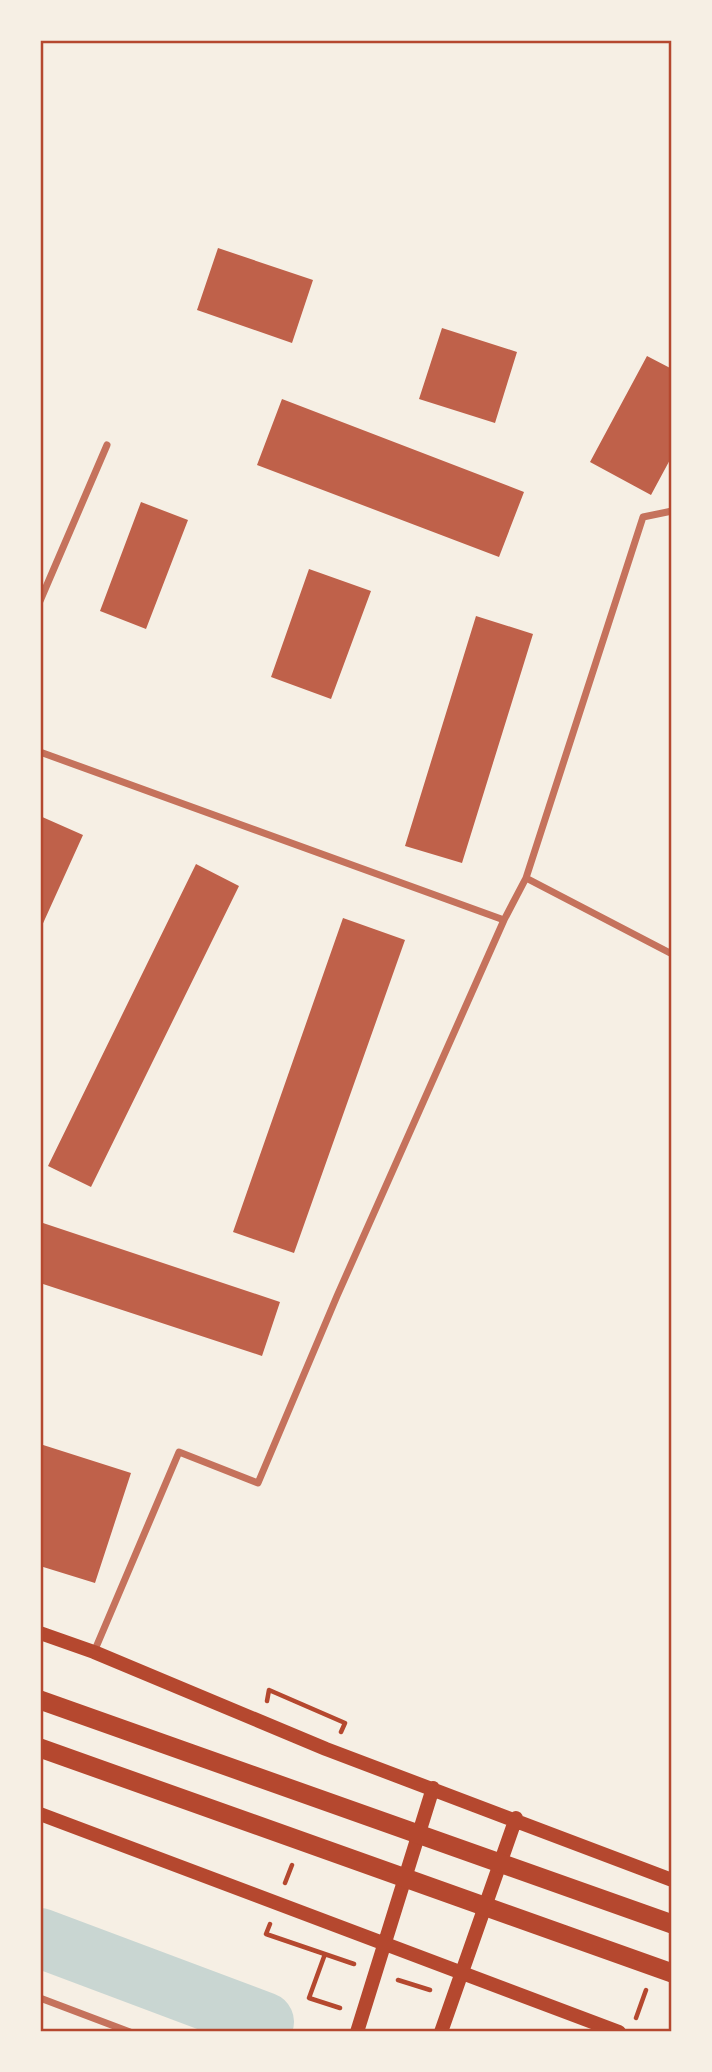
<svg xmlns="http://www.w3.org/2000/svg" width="712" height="2072" viewBox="0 0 712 2072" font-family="Signika,sans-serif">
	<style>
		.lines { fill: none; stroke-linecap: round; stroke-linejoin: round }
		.river { stroke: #c9d6d2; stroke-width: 60 }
		.building { fill: #bf614a }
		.path { stroke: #b5482f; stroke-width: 4.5 }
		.minor { stroke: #c5725c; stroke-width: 7 }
		.secondary { stroke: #b5482f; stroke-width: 14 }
		.trunk { stroke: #b5482f; stroke-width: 19 }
		.neatline { fill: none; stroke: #b5482f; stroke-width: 2.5 }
	</style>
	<rect width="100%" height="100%" fill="#f6efe4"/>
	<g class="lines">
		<!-- river -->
		<path class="river" d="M40,1938L264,2022"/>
	</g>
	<!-- building -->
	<path class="building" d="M218,248L313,280L292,343L197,310Z
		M442,328L517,352L495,423L419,399Z
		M647,356L672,369V456L651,495L590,462Z
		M282,399L524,492L499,557L257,465Z
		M141,502L188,520L146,629L100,611Z
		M309,569L371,591L331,699L271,677Z
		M476,616L533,634L462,863L405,846Z
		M40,816L83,835L40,930Z
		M196,864L239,886L91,1187L48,1166Z
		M343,918L405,940L294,1253L233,1232Z
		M40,1222L280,1302L262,1356L40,1283Z
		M40,1444L131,1473L95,1583L40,1566Z"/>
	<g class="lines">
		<!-- path -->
		<path class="path" d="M267,1701L269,1690L345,1723L341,1732
			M285,1883L292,1865
			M270,1924L266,1934L354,1964
			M325,1954L309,1998L340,2008
			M398,1980L430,1990
			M636,2018L646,1990"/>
		<!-- minor -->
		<path class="minor" d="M40,601L107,445
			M40,752L504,920
			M526,878L672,954
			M94,1652L179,1452L258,1483L337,1296L504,920L526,878L643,517L672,511
			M40,1998L130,2032"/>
		<!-- secondary -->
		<path class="secondary" d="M40,1633L94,1652L326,1749L672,1880
			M40,1814L619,2032
			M357,2032L433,1788
			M441,2032L516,1818"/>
		<!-- trunk -->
		<path class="trunk" d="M40,1700L672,1924
			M40,1748L672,1973"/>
	</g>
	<!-- border -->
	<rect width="712" height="2072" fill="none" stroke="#f6efe4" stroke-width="84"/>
	<rect x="42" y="42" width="628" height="1988" class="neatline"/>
</svg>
